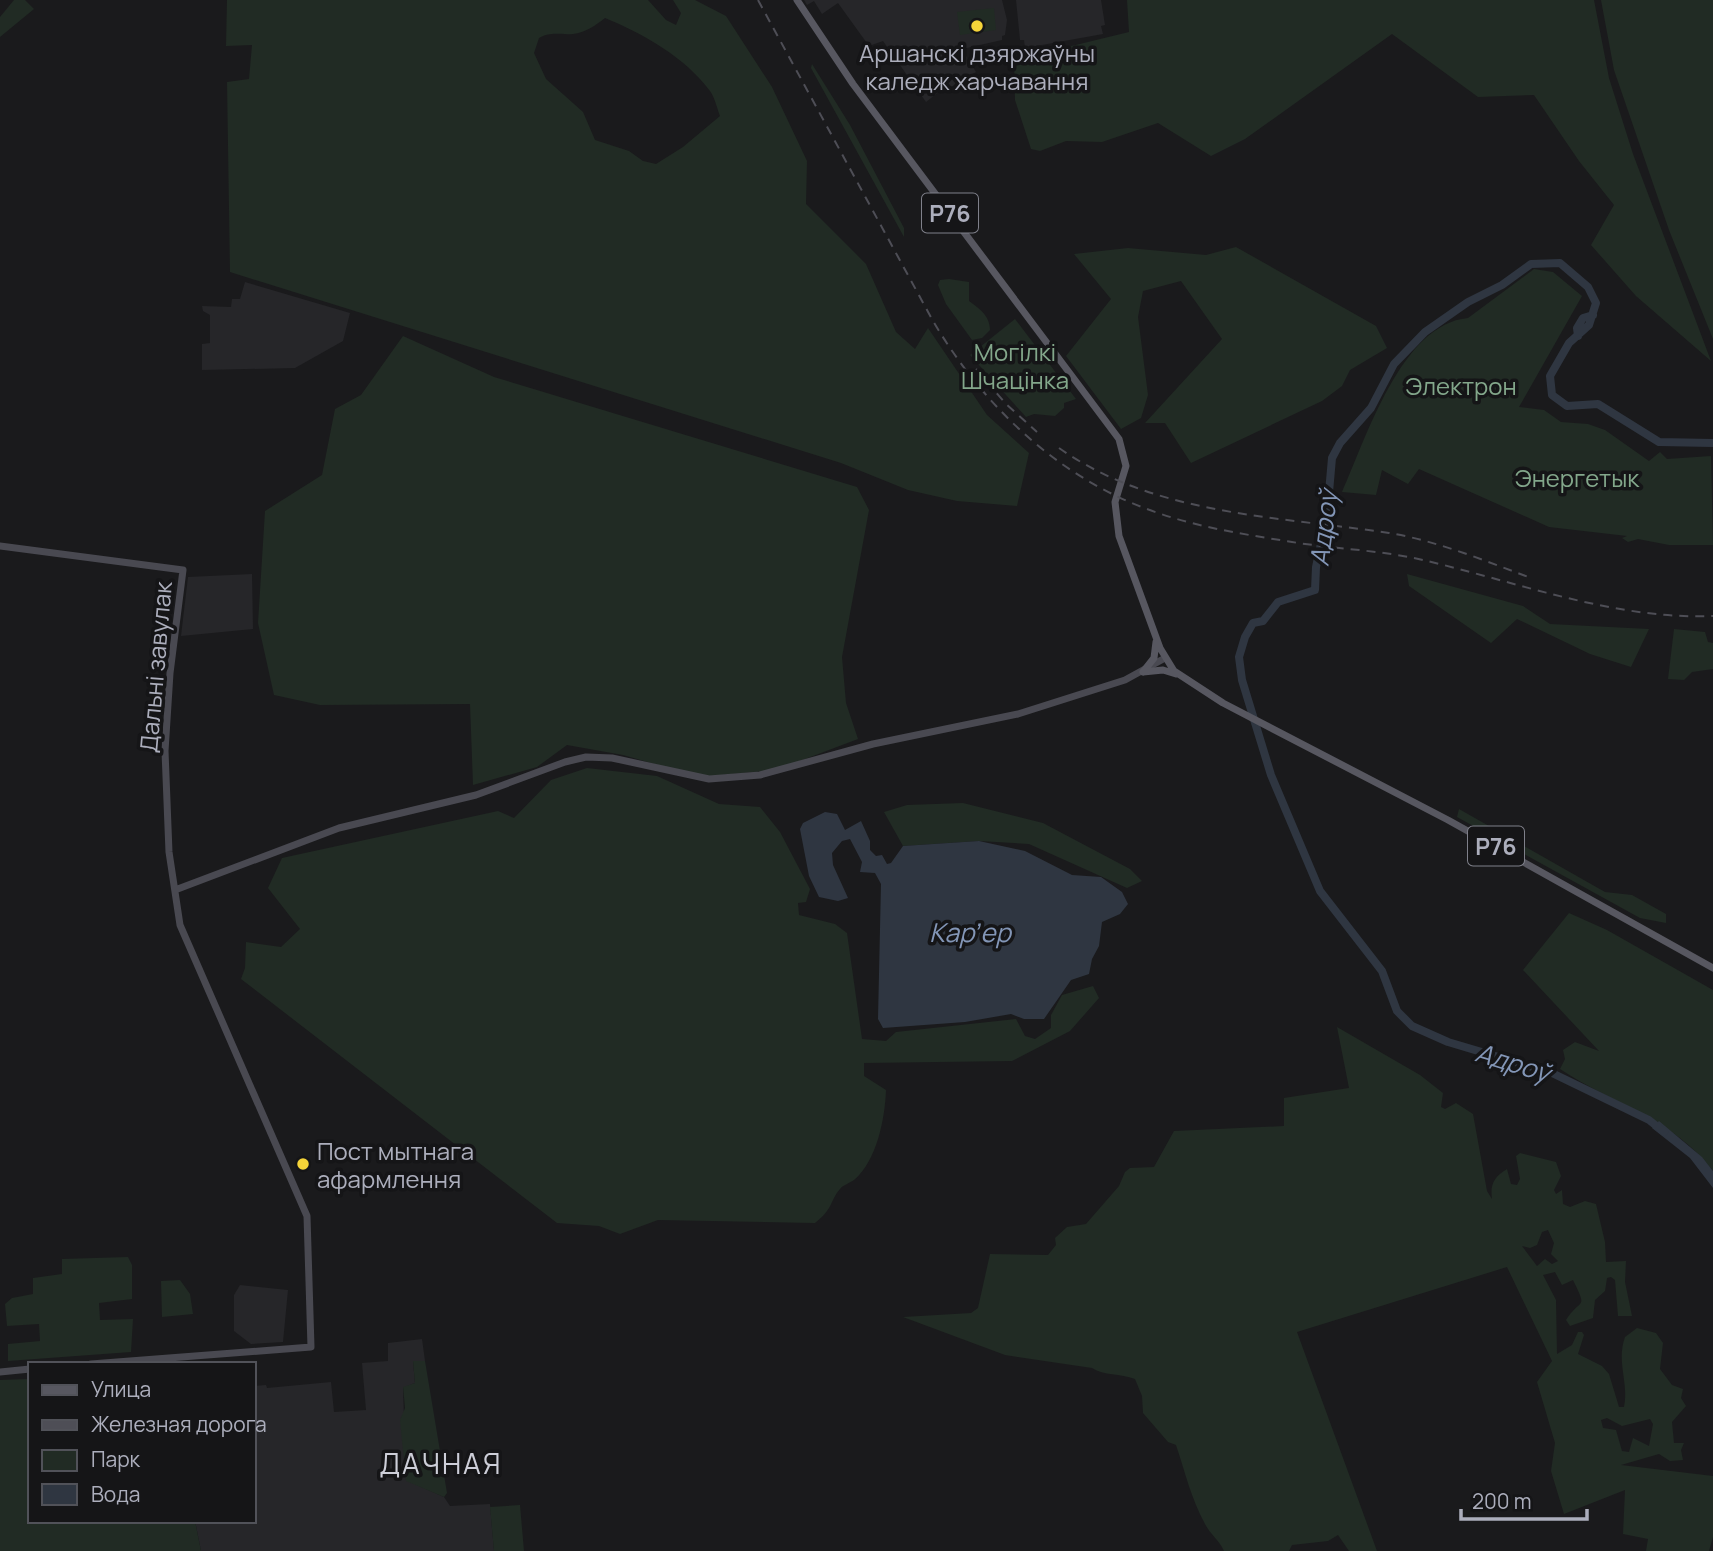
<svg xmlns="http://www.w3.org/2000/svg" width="1713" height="1551" viewBox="0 0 1713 1551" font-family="Manrope,sans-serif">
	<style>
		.built { fill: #262629 }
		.green { fill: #212b24; fill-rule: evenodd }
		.water { fill: #2f3641 }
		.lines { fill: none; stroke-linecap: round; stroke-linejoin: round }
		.river { stroke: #2f3641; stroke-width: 8 }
		.secondary { stroke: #494951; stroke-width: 7 }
		.primary { stroke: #575760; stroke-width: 7 }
		.rail { stroke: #4e4e56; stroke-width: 2; stroke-dasharray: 9 7; stroke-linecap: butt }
		.poi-dot { fill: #f5d439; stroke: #151517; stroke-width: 2.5 }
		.labels { text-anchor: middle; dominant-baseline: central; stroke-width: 7; stroke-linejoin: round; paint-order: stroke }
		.shield { fill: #151517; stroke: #7f808a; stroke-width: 2 }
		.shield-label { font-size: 23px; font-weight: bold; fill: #acaebc }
		.poi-label { font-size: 24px; fill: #acaebc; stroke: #151517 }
		.park-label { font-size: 24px; fill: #83a78b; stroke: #151517 }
		.street-label { font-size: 24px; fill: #acaebc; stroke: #151517 }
		.water-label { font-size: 26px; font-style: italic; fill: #8396b7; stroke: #151517 }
		.quarter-label { font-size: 28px; letter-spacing: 2px; fill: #cdced8; stroke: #151517 }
	</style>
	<rect width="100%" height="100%" fill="#1a1a1c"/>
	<!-- built -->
	<path class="built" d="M804,0H1002L1007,20L1005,35L1002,36V40L962,49L976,72L953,86L945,87L926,102L883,41L869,46L838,3L822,14L814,1L807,5Z
		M1016,0H1101L1105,25L1101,26L1103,34L1025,48L1024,40H1020Z
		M245,282L350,313L343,341L295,368L202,370V344L210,343V315L203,311L202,306L231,307L232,299H240Z
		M252,574L253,629L181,636L188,577Z
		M240,1285L288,1290L283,1342L251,1344L234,1331V1295Z
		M422,1339L425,1361H413L415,1383L403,1388L406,1480L444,1497L450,1506L490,1504L494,1551H201L195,1521H254V1386L266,1385L267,1388L331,1382L334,1412L366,1410L362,1363L388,1361V1343Z"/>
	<!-- green -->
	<path class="green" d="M14,0H25L34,9L0,37V17Z
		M227,0H648L666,20L676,25L681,13L673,0H695L726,16L772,87L807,161L806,204L866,264L896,332L915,349L928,328L987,415L1029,453L1017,506L957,501L908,490L841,463L230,272L227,82L249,79L252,45L226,46ZM605,18C642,33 685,57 710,91C715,98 717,108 720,116L683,147L656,164L643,161L629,151L595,140L583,112L546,79L534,53L539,38C552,31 559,35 573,34C585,33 596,25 605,18Z
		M1127,0H1594L1609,78L1633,154L1711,361L1636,296L1591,245L1614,205L1579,161L1534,95L1478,97L1392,34L1245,139L1211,156L1158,123L1102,142L1066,141L1040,151L1031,149L1015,100L1014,60L1129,32Z
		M1601,0H1713V339L1669,230L1614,70Z
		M994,8L996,30L960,35L957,12Z
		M812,64L850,125L904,228V237L811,68Z
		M1236,247L1376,326L1387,348L1350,370L1342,386L1322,401L1191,463L1165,423H1145L1222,339L1181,281L1143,291L1138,317L1148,395L1141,418L1121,429L1066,356L1111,299L1074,254L1128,248L1206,255Z
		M1534,269L1553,272L1582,296L1519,407L1544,410L1561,422L1588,424L1605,430L1649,461L1660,452L1667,459L1711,456L1713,545H1669L1638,539L1628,542L1622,538L1627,536L1549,527L1419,469L1408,484L1382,470L1376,495L1342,492C1366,439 1401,324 1468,318Z
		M949,279L969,282V301C980,309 990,316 990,330L982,338L972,340L946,304L938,285L940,280Z
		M1015,319L1076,399L1064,403V408L1055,416L1034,414L1026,417L970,355Z
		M403,336L494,377L857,487L869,510L842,657L846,703L858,739L776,770L700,777L623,755L567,745L537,767L473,785L470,704L320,705L274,695L258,623L265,511L322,475L335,409L361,395Z
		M1407,574L1523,606L1550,624L1649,629L1631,667L1590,654L1517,619L1491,643L1409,586Z
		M1674,629L1705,632L1708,642L1713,643V669L1692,672L1684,680L1668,679Z
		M587,768L657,776L719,804L760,807L780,832L810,889L806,902L798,903L799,915L835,924L847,933L862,1039L886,1041L896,1032L1016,1019L1025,1036L1035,1039L1051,1028V1015L1062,995L1093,986L1099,998L1070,1031L1012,1061L864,1063V1076L886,1090C885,1118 877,1161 854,1180C850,1183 843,1185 840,1189C829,1202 834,1208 815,1223L658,1220L620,1234L599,1226L557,1223L241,979L245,968L246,942L281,947L300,929L268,888L282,858L498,811L514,818L551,780Z
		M963,803L1043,823L1130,869L1142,881L1127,888L1029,844L979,841L903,846L884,812L907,805Z
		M1459,809L1605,892L1632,895L1666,914V923L1640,918L1457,817Z
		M1569,913L1607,930L1713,990V1171C1673,1118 1612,1104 1560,1069L1565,1059L1563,1050L1575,1042L1599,1051L1523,970Z
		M1337,1027L1420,1075L1443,1093L1441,1107L1445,1109L1456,1103L1473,1114L1487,1191L1492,1199C1490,1184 1494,1177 1507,1169L1511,1184L1517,1185L1520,1179L1516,1156L1520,1153L1556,1162L1561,1176L1554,1190L1556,1194L1562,1190L1563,1204L1570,1207L1585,1201L1596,1204L1605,1242L1606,1262L1626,1261L1625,1282L1632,1316H1618L1615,1280L1611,1277L1607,1278L1605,1291L1595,1300L1593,1318L1570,1326L1566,1320C1581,1297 1588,1311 1573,1280L1562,1285L1555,1272L1543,1275L1556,1300L1557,1354L1572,1345L1578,1332H1582L1584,1335L1578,1354L1602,1366L1609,1374L1619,1407H1624C1629,1382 1616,1362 1625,1337L1637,1328L1656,1333L1663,1343L1660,1369L1672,1385L1683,1389L1681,1398L1686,1406L1672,1422L1674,1443H1684L1681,1450L1683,1460L1670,1461L1659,1454L1621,1465L1713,1476V1537L1709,1551H1646L1648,1539L1623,1534L1625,1490L1564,1514L1551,1471L1555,1443L1537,1382L1552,1361L1507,1267L1297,1332L1377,1551H1349L1338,1535L1328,1541L1292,1545L1289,1551H1224C1219,1540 1210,1534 1205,1524C1191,1498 1185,1472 1176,1445L1168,1442L1143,1413L1142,1396L1135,1379C1120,1373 1104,1376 1092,1368L1005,1355L903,1317L971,1313L978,1308L990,1254L1048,1255L1056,1245L1055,1238L1067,1227L1086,1224L1119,1186L1125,1172L1130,1168L1154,1167L1174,1131L1284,1126V1098L1349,1088ZM1548,1230L1554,1243L1551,1254L1558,1261L1552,1264L1545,1259L1537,1266L1522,1246L1530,1248L1537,1245L1542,1232ZM1607,1418L1622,1426L1650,1419L1653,1424L1649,1446L1633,1438L1629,1452L1622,1451L1616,1430L1603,1428L1601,1420Z
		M128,1257L132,1265V1299L99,1303L100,1320L133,1319L131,1352L8,1361V1344L40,1341L39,1324L7,1326L5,1304L12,1298L33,1294V1278L62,1274V1259Z
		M180,1280L190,1294L193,1314L162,1317L161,1281Z
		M413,1361H425L447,1493L444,1497L406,1481L400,1420L405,1408L403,1387L415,1383Z
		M30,1379V1521H195L201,1551H0V1380Z
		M520,1505L524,1551H494L490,1507Z"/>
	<!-- water -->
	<path class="water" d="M825,812L837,814L845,830L861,821L870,841V850L876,856L882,855L887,864L891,863L903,846L979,841L1025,851L1072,875L1101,877L1122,892L1128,904L1120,914L1102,922L1099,946L1092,959L1089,974L1071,980L1044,1019H1024L1011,1014L965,1022L883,1028L878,1019L881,884L875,873L860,872L862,862L850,839L842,841L832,853L833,865L848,898L838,901L819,897L809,876L800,829L803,823Z
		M1659,1121L1702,1157L1713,1171V1188L1690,1158L1652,1128Z"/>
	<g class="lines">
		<!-- river -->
		<path class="river" d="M1578,336L1577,328L1583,318L1593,315
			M1664,1132L1649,1120L1552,1073L1448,1042L1412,1026L1397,1011L1382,971L1320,891L1271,775L1242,680L1239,657L1245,637L1253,623L1263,621L1278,602L1315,590L1316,567L1327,515L1332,458L1340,443L1371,408L1394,364L1425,332L1468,302L1502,285L1531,264L1560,263L1588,287L1596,303L1589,325L1569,343L1550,376L1552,395L1567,406L1598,404L1659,442L1713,443"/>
		<!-- secondary -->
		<path class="secondary" d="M0,546L183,570L170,673L165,751L169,852L180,925L307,1216L311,1347L91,1364
			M175,890L339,828L476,795L565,762L586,757L612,758L709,779L760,775L873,744L1018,714L1125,680L1165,658
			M0,1372L30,1369"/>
		<!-- primary -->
		<path class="primary" d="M797,0L853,84L1119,439L1126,466L1115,502L1119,536L1160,648L1174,671L1223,703L1448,820L1713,968
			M1143,672L1163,670L1176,674
			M1143,672L1154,658L1156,642"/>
		<!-- rail -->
		<path class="rail" d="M758,0L933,321C982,404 1055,475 1147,509C1194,527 1243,534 1292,542C1335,549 1380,550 1423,560C1517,582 1615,620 1713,616
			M976,369L1006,404L1037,432
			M1059,448C1156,516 1277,516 1389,533C1438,541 1485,561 1531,578"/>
	</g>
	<!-- markers -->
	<g class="poi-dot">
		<circle cx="977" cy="26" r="7"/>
		<circle cx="303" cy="1164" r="7"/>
	</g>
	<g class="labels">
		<!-- shield labels -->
		<g class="shield">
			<rect x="922" y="193.5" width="56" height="39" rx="5"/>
			<rect x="1468" y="826.5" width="56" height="39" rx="5"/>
		</g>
		<g class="shield-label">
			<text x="950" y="213">Р76</text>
			<text x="1496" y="846">Р76</text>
		</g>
		<!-- poi labels -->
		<g class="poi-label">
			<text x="977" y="52">Аршанскі дзяржаўны<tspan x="977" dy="28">каледж харчавання</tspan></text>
			<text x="317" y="1150" text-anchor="start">Пост мытнага<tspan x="317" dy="28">афармлення</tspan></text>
		</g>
		<!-- park labels -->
		<g class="park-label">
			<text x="1015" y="351">Могілкі<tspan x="1015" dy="28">Шчацінка</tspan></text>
			<text x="1461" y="385">Электрон</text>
			<text x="1577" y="477">Энергетык</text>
		</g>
		<!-- street labels -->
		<g class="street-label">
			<text transform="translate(155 667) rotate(-85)">Дальні завулак</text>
		</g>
		<!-- water labels -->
		<g class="water-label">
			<text transform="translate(1323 528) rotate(-83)">Адроў</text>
			<text x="970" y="932">Карʼер</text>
			<text transform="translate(1513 1062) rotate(17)">Адроў</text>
		</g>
		<!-- quarter labels -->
		<g class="quarter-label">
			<text x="441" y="1463">ДАЧНАЯ</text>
		</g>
	</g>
	<!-- legend -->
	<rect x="28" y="1362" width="228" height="161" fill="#151517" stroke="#515259" stroke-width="2"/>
	<rect x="42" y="1385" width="35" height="10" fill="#575760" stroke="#515259" stroke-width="2"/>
	<text x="91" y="1397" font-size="21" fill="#acaebc">Улица</text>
	<rect x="42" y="1420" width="35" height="10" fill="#4e4e56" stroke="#515259" stroke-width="2"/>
	<text x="91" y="1432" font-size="21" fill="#acaebc">Железная дорога</text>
	<rect x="42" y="1450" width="35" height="21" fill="#212b24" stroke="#515259" stroke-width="2"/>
	<text x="91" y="1467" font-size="21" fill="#acaebc">Парк</text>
	<rect x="42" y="1484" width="35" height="21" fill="#2f3641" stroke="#515259" stroke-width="2"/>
	<text x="91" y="1502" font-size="21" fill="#acaebc">Вода</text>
	<!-- scale -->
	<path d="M1461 1509v10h126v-10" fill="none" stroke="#acaebc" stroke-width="3.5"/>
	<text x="1472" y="1509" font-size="21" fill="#acaebc" stroke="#151517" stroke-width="5" paint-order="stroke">200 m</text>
</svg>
